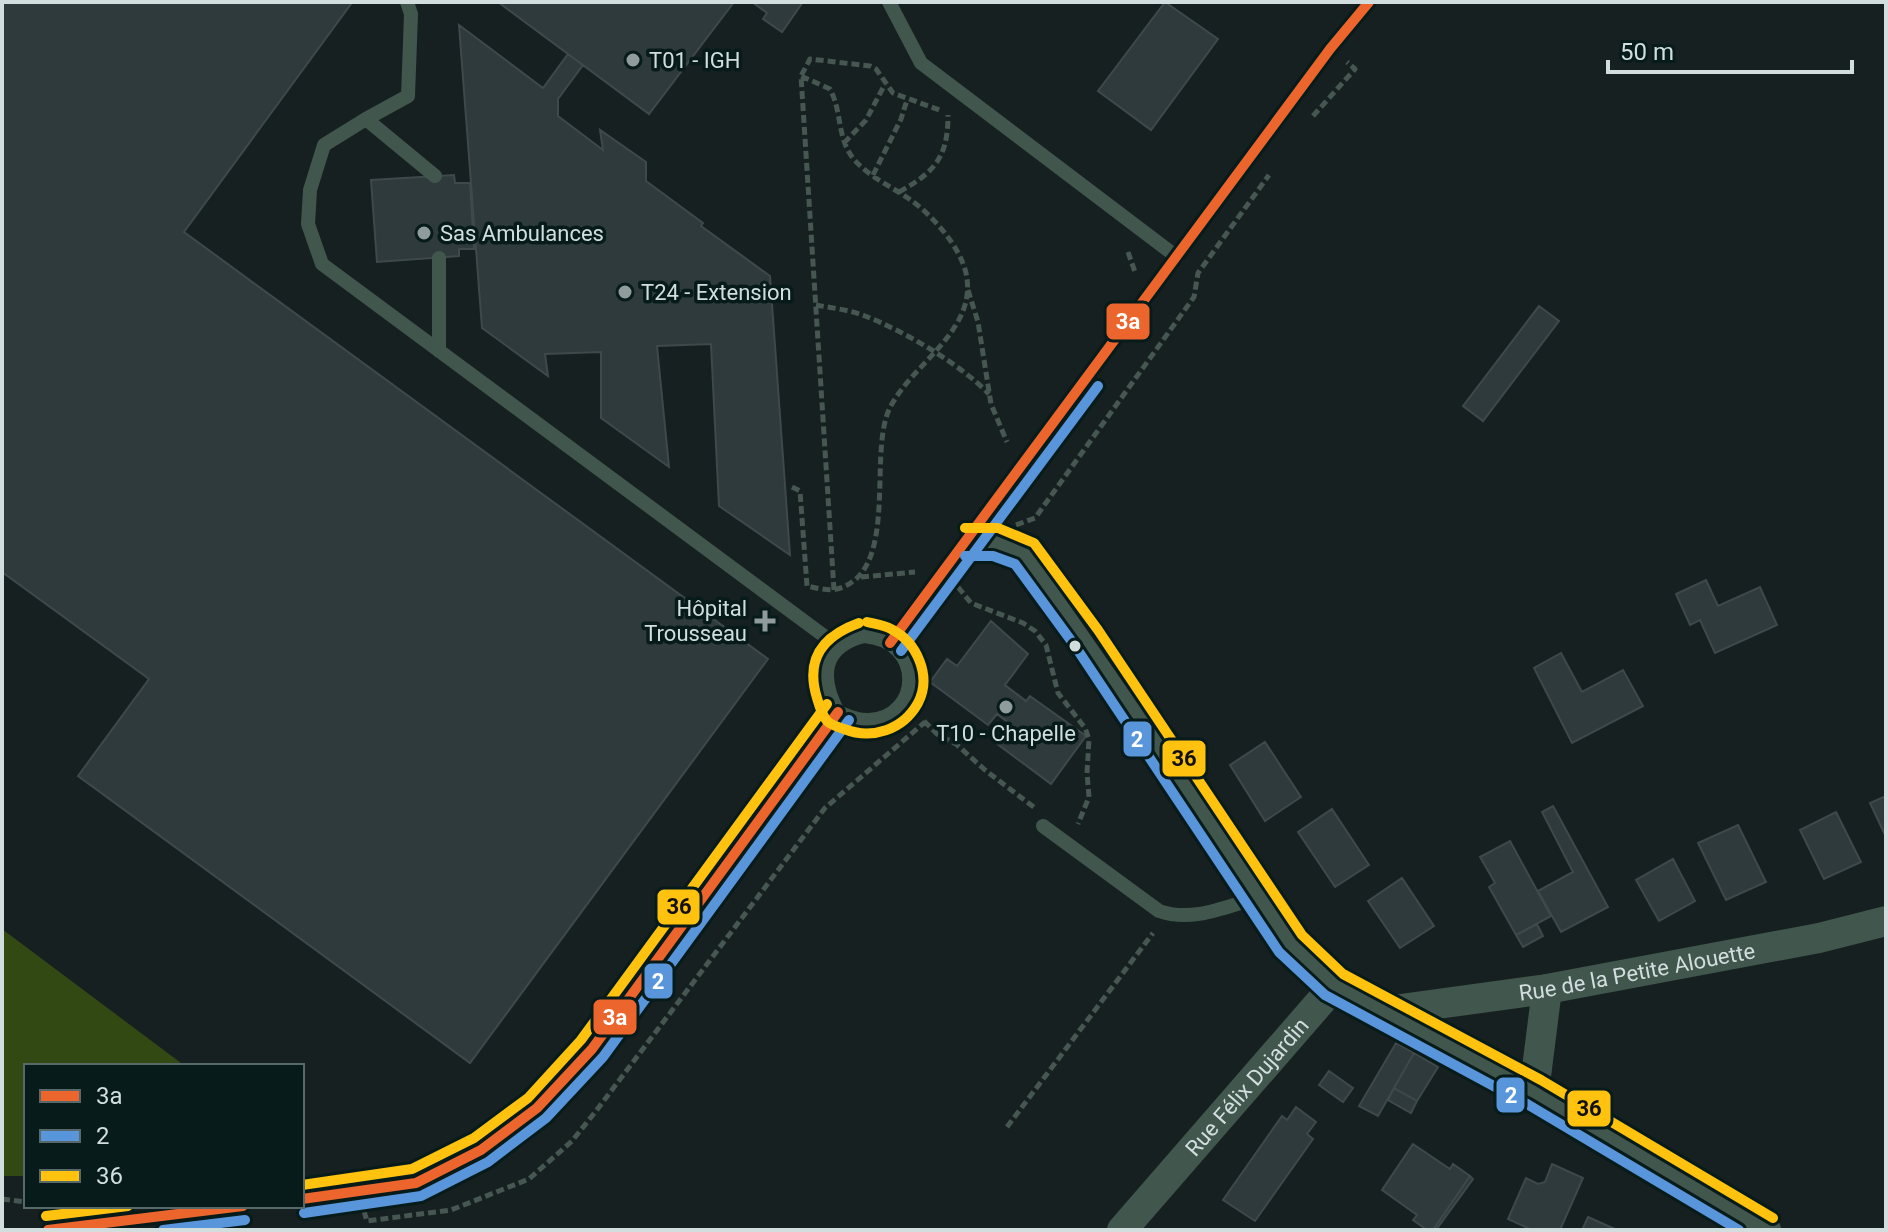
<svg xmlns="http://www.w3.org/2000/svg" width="1888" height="1232" viewBox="0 0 1888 1232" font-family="Roboto,sans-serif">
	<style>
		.green { fill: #324914 }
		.building { fill: #2f3a3c; stroke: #3f484a; stroke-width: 2 }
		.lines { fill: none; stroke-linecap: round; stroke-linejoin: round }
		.path { stroke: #465650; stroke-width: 5; stroke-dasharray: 8 4; stroke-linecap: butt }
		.service { stroke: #41564d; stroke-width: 14 }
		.minor { stroke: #41564d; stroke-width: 30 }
		.bus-1-casing { stroke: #071b1b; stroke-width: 16 }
		.bus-2-casing { stroke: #071b1b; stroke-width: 16 }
		.bus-3-casing { stroke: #071b1b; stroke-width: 16 }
		.bus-1 { stroke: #ec652c; stroke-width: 10 }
		.bus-2 { stroke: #5995da; stroke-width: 10 }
		.bus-3 { stroke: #ffc20e; stroke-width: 10 }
		.poi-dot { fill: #909c9c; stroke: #071b1b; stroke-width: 3 }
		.bus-dot { fill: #d2dede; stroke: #071b1b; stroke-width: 3 }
		.labels { text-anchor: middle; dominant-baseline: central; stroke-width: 7; stroke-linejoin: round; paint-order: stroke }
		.poi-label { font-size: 22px; fill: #d2dede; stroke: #071b1b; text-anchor: start }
		.street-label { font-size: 22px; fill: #d2dede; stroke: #071b1b }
		.line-badge { stroke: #071b1b; stroke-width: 3 }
		.badge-label { font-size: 22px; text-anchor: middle; font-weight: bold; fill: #fff }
		.pale-badge-label { font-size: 22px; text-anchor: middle; font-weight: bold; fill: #111 }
	</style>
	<rect width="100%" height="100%" fill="#162020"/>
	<!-- green -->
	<path class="green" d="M2,929L185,1066H26V1176H2Z"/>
	<!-- building -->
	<path class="building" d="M2,2H348L351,4L184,232L768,659L470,1063L78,776L149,679L2,572Z
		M498,2H734L649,114Z
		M752,2H803L782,32L763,19L767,13Z
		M1165,2L1218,39L1151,130L1098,91Z
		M459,25L543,88L568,54L583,65L558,99V116L603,150L600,130L646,162V181L703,223L701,226L770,276L790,555L719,506L711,344L657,346L669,467L601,418V352L545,354L548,376L482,328Z
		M454,175L455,183H470L474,249H459V256L377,262L371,180Z
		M1539,306L1559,321L1483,421L1463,406Z
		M1706,580L1718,606L1760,587L1777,625L1715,653L1700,620L1690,625L1676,594Z
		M991,621L1028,654L1005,685L1026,701L1030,696L1086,736L1051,784L996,743L1010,724L997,714L988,725L930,682L947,659L957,666Z
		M1561,653L1582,692L1623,670L1643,706L1572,743L1534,668Z
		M1265,742L1301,797L1265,821L1230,765Z
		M1886,796V837L1870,803Z
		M1553,806L1608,907L1561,932L1538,891L1573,872L1542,812Z
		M1332,809L1369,865L1335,887L1298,832Z
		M1836,812L1861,862L1824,879L1800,830Z
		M1738,825L1766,882L1726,900L1698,843Z
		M1510,841L1551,916L1516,935L1489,887L1495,883L1480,857Z
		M1673,859L1695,901L1659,921L1636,880Z
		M1402,878L1434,926L1400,948L1368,901Z
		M1537,924L1543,936L1523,947L1516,935Z
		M1396,1043L1414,1053L1378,1116L1359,1106Z
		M1414,1053L1438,1067L1417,1101L1394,1088Z
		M1329,1071L1353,1088L1343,1102L1319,1085Z
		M1394,1088L1417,1101L1411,1113L1388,1100Z
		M1296,1107L1316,1122L1307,1134L1313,1139L1255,1221L1223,1200L1282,1116L1287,1120Z
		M1413,1144L1450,1169L1453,1164L1470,1176L1433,1230H1427L1413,1220L1417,1215L1382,1190Z
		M1552,1164L1583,1178L1560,1230H1532L1508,1219L1526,1178L1538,1184L1545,1182Z
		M1470,1176L1473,1179L1436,1230H1433Z
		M1588,1217L1617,1230H1582Z"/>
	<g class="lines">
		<!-- path -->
		<path class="path" d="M1313,116L1355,69L1347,62
			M844,143L866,120L885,84
			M873,175L901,119L907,100
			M899,192C935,172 948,157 948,115
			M1128,252L1135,272
			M968,290L978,322L991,404L1007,442
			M816,305C832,308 850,310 865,316C904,331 960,364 989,394
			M792,487L800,491L807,586C816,588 828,591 837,589C899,573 869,460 888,412C908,365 979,332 966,273C960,247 934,217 912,201C893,187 868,177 853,158C837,138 842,111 830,89L801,76
			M1016,525L1035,518L1194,297L1198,273L1269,175
			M861,577L915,572
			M958,587L971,603L1023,623L1035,631L1046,645L1058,693L1085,728L1089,739L1087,773L1089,797L1078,824
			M834,590L801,76L810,59L870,66L876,69L893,93L942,111
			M924,721L937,734L956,744L985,770L1035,808
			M1007,1127L1153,933
			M2,1199L26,1202
			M364,1211L367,1221L451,1210L529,1179L572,1141L596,1111L825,808L925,722"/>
		<!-- service -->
		<path class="service" d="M889,2L921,63L1177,257
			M366,119L408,96L411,14L407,2
			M435,176L366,119L324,145L310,190L308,224L322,264L839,647
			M439,351V258
			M965,542H995L1024,552L1177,772
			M864,636C926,641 921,718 869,720C859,721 848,716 838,712C820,678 821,647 864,636Z
			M890,643L1330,49L1369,2
			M1043,826L1159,911C1193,923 1227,906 1260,897
			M302,1199L416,1183L481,1150L537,1108L592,1049L838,712
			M48,1230L243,1206"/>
		<!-- minor -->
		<g class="minor">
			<path d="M1177,772L1291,944L1335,985L1534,1092L1766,1230"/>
			<path id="s1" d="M1386,1011L1547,989L1819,938L1886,921"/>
			<path d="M1534,1092L1547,989"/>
			<path id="s2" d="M1122,1230L1335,985"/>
		</g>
		<!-- bus-1 casing -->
		<g class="bus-1-casing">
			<path id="bus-1" d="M890,643L1330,49L1369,2
				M302,1199L416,1183L481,1150L537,1108L592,1049L838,712
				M48,1230L243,1206"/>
		</g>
		<!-- bus-2 casing -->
		<g class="bus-2-casing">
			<path id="bus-2" d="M965,556H993L1015,564L1075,646L1279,952L1325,995L1527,1104L1739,1230
				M901,651L1098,386
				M304,1213L421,1196L488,1162L546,1118L603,1057L849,720
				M163,1230L245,1220"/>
		</g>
		<!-- bus-3 casing -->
		<g class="bus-3-casing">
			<path id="bus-3" d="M965,528H998L1034,543L1098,630L1302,935L1343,974L1541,1080L1773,1218
				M859,623C823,636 805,659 817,698C819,705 822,715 827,721C831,725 838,727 844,729C872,740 903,730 918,703C932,676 917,642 891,629C884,625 875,624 867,622
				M302,1185L412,1169L474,1138L528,1098L581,1040L827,704
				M46,1216L128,1206"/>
		</g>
		<!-- bus-1 -->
		<use href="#bus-1" class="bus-1"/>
		<!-- bus-2 -->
		<use href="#bus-2" class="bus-2"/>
		<!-- bus-3 -->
		<use href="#bus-3" class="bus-3"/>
	</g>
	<!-- markers -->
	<g class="poi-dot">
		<circle cx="633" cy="60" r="8"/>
		<circle cx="424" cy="233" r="8"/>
		<circle cx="625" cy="292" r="8"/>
		<path d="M761 609h8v8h8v8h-8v8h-8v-8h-8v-8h8z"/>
		<circle cx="1006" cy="707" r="8"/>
	</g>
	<circle class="bus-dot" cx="1075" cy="646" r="7"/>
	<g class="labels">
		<!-- poi labels -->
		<g class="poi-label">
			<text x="649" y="60">T01 - IGH</text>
			<text x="440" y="233">Sas Ambulances</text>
			<text x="641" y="292">T24 - Extension</text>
			<text x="747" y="608" text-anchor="end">Hôpital<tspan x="747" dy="25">Trousseau</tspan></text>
			<text x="1006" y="733" text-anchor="middle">T10 - Chapelle</text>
		</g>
		<!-- street labels -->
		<g class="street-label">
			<text stroke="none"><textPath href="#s1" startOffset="254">Rue de la Petite Alouette</textPath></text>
			<text stroke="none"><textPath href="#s2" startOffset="190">Rue Félix Dujardin</textPath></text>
		</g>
	</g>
	<g class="line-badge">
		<rect x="1105" y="302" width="46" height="39" rx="8" fill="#ec652c"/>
		<rect x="1122" y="720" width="31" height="38" rx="8" fill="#5995da"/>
		<rect x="1161" y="739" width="46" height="39" rx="8" fill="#ffc20e"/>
		<rect x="656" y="888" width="45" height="38" rx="8" fill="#ffc20e"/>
		<rect x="643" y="962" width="31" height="38" rx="8" fill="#5995da"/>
		<rect x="592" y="998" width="46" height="38" rx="8" fill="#ec652c"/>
		<rect x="1495" y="1076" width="31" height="38" rx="8" fill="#5995da"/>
		<rect x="1566" y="1089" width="46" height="39" rx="8" fill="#ffc20e"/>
	</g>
	<g class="badge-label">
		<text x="1128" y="329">3a</text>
		<text x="1137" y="747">2</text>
		<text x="658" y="989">2</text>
		<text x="615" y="1025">3a</text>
		<text x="1511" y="1103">2</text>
	</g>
	<g class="pale-badge-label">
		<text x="1184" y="766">36</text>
		<text x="679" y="914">36</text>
		<text x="1589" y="1116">36</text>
	</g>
	<!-- border -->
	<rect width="1888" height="1232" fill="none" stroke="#d2dede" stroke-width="8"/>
	<!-- legend -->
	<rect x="24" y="1064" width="280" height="144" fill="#071b1b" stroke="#586969" stroke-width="2"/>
	<rect x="40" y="1090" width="40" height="12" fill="#ec652c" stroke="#586969" stroke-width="2"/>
	<text x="96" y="1104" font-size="24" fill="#d2dede">3a</text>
	<rect x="40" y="1130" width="40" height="12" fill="#5995da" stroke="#586969" stroke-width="2"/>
	<text x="96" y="1144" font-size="24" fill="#d2dede">2</text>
	<rect x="40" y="1170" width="40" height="12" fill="#ffc20e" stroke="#586969" stroke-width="2"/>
	<text x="96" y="1184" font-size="24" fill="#d2dede">36</text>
	<!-- scale -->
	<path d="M1608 60v12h244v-12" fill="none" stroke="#d2dede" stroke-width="4"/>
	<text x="1620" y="60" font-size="24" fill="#d2dede" stroke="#071b1b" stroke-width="6" paint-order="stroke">50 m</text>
</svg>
